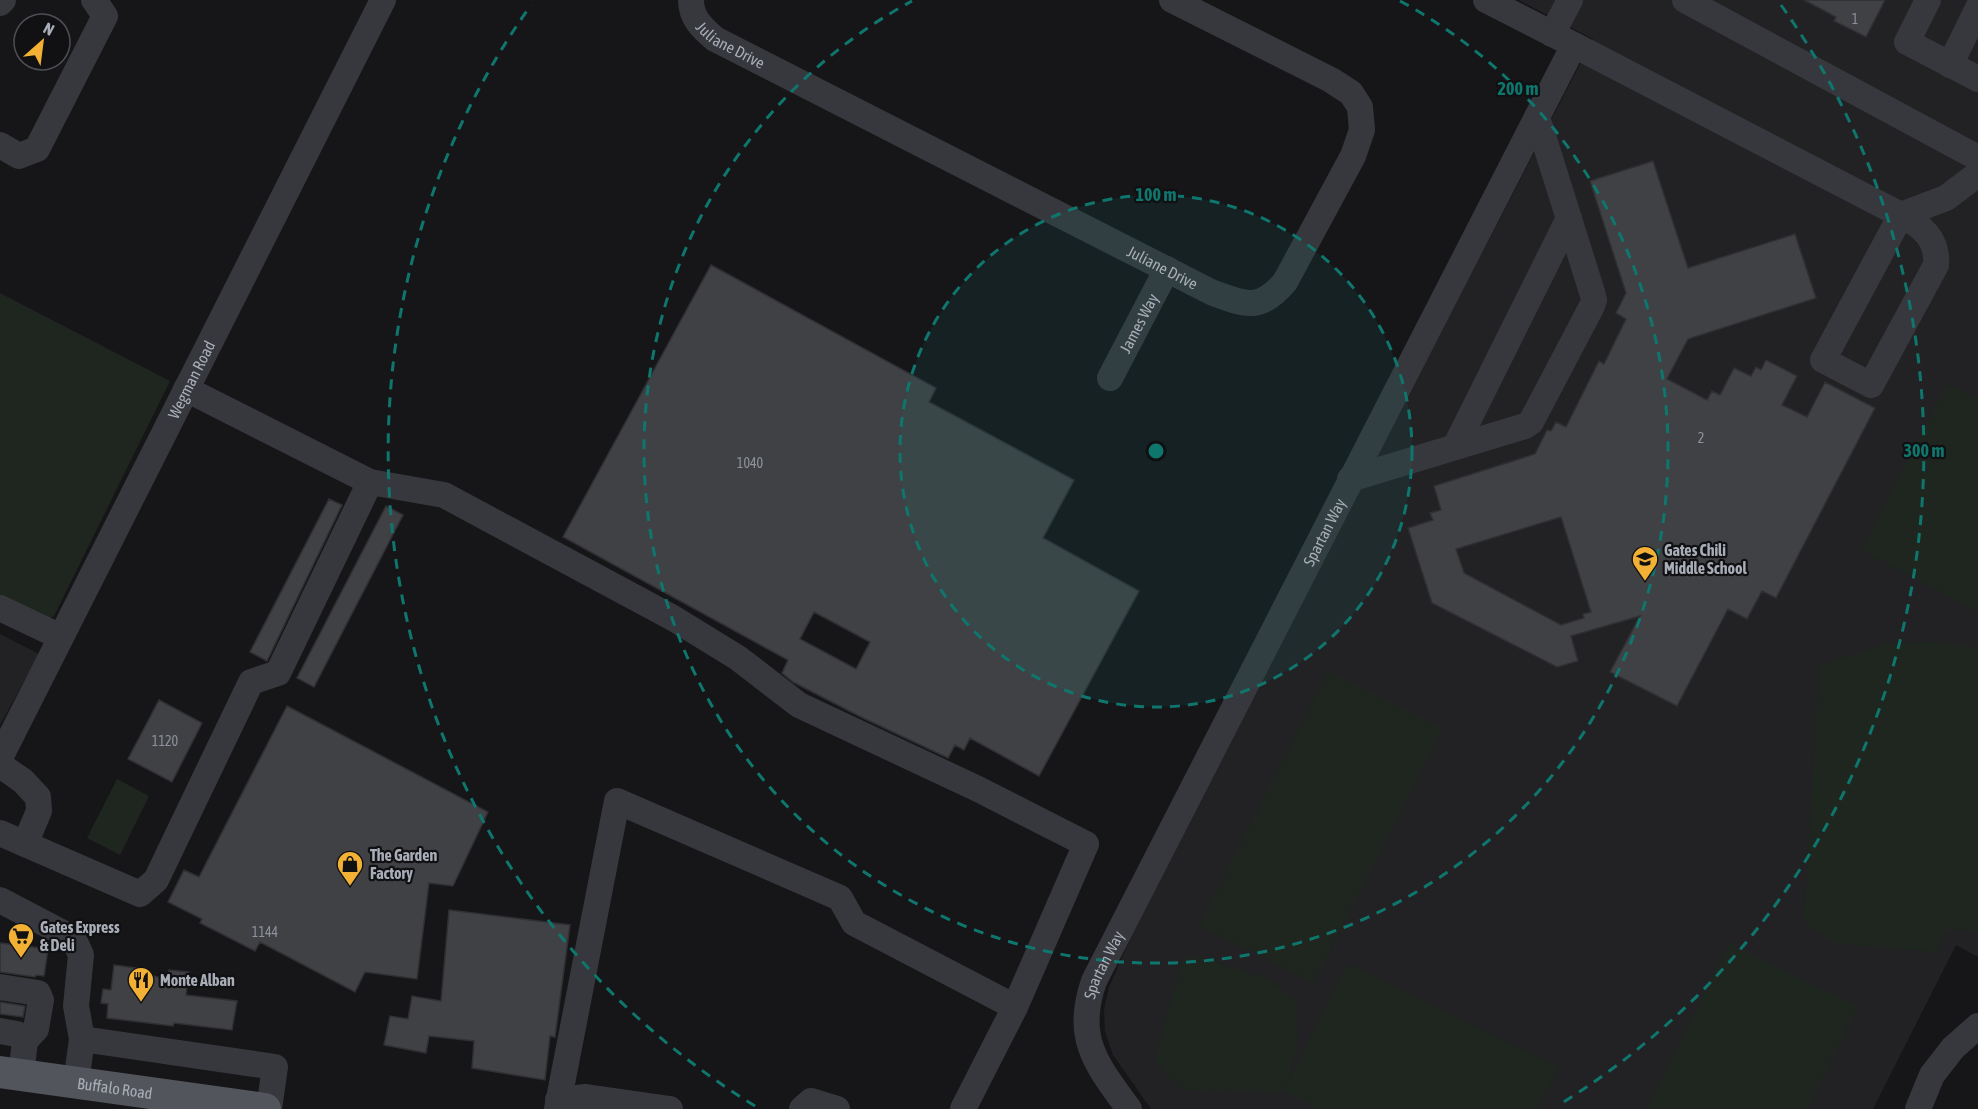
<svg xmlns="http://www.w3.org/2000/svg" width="1978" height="1109" viewBox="0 0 1978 1109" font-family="'Asap Condensed',sans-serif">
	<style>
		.built { fill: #222225 }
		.green { fill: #1e261f }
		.building { fill: #404145; stroke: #303034; stroke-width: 1.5; fill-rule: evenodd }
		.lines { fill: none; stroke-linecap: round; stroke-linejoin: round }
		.minor { stroke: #37383d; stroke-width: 26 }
		.major { stroke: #53555c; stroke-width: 32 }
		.ring { fill: none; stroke: #0f766e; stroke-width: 3; stroke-dasharray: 10 8 }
		.labels { text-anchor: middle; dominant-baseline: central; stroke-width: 4.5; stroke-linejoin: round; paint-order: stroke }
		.number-label { font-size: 14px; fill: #8e929b }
		.street-label { font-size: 16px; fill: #a8adb8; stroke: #111113 }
		.poi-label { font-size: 16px; font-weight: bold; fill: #a8adb8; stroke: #111113; text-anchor: start }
		.centre { fill: #0f766e; stroke: #111113; stroke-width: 3 }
		.ring-label { font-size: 18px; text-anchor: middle; font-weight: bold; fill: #0f766e; stroke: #111113; stroke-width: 4.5; stroke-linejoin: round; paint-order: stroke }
	</style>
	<rect width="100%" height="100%" fill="#161618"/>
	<!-- built -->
	<path class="built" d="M1519,0H1978V957L1956,945L1873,1109H1151L1113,1055L1105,1032L1104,1010L1109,987L1150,894L1593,39Z
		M0,634L39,654L0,725Z"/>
	<!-- green -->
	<path class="green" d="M0,293L170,381L54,616L39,622L0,602Z
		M1947,384L1978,400V611L1861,550Z
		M1927,642L1978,647V931L1947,930L1937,952L1832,943L1804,922L1819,666L1886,643Z
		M1328,671L1442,728L1314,982L1200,925Z
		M117,779L149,796L120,855L87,838Z
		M1729,943L1858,1006L1807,1109H1647Z
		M1183,956L1203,958L1264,977L1297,1001L1298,1042L1286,1088L1347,964L1559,1067L1538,1109H1319L1284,1092L1182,1090L1155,1060Z"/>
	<!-- building -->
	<path class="building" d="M1804,0H1885L1866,37L1834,21L1836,17Z
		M1653,161L1688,268L1795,234L1816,298L1688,339L1667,379L1707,400L1712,391L1720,395L1734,368L1751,376L1756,367L1761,370L1766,360L1797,376L1782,405L1807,417L1825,382L1875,408L1776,598L1762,591L1747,619L1728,609L1677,706L1610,672L1640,616L1571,636L1578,661L1557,667L1432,603L1408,528L1433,520L1430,513L1441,510L1434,486L1535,454L1547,430L1551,431L1556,422L1566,427L1599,361L1604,364L1626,319L1616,313L1626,293L1590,181ZM1561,517L1591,612L1583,614L1584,618L1561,625L1464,573L1456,549Z
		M711,265L936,388L929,402L1074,480L1043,538L1139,591L1039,776L970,738L964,750L955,745L948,758L861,717L793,682L782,673L788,660L563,537ZM814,612L870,642L856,669L800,639Z
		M329,499L342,505L267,661L250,652Z
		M386,506L403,515L314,687L297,678Z
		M159,700L202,723L172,782L128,759Z
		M287,706L488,812L453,886L429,883L417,979L365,972L355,992L260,942L255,951L200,923L202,919L168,902L184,870L199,877Z
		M449,910L570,925L555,1037L550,1036L545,1080L472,1068L474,1041L429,1036L426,1053L384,1045L390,1016L408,1019L412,996L441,1001Z
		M0,943L48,949L44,976L36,975L35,977L0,972Z
		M114,965L136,968L135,974L168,978L169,970L189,972L186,995L237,1001L232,1030L174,1023L173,1026L107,1018L108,1004L101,1003L103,989L111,990Z
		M0,1002L25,1006L23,1017L0,1014Z"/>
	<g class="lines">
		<!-- minor -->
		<g class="minor">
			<path id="s1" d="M691,0C691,18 702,28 715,39L1211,292C1244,304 1259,313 1285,282L1353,156L1362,130L1360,107L1351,93L1331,80L1172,0"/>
			<path d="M1685,0L1978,158"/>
			<path d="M1928,0L1907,42L1978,79"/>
			<path d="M0,3L3,0"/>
			<path d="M1552,34L1570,0"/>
			<path d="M1574,45L1901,215C1922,226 1938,239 1936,265L1871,385L1823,360L1901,215L1946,198L1978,174"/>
			<path d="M1950,65L1978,8"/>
			<path d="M0,145L19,156L37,149L105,16L94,0"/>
			<path id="s2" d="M1110,378L1167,269"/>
			<path d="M186,389L370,482L444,495L673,618L738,658L799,705L978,789L1086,844L1015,1007"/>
			<path d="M1455,447L1569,218"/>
			<path d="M1350,479L1525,426L1531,422L1592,306L1594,300L1592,292L1537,117"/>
			<path d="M0,608L61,637"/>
			<path id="s3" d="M0,758L383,0"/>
			<path d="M0,765L23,781L38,797L39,811L25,844"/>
			<path d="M0,833L140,894L156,880L251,682L278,673L370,482"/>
			<path d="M0,900L61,932L76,944L81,955L76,1006L82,1039"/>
			<path d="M0,987L38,993L41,1000L36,1029L25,1041"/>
			<path d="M0,1031L17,1034L25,1041L23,1058"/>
			<path d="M76,1083L82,1039L275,1067L269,1109"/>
			<path d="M558,1100L586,1097L670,1109"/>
			<path d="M557,1109L617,801L840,898L854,923L1015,1007L963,1109"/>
			<path d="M802,1109L811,1101L837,1109"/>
			<path id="s4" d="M1129,1109C1096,1064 1074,1038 1094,981L1574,45L1486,0"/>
			<path d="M1918,1109L1932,1075L1953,1048L1978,1026"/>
		</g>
		<!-- major -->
		<path class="major" id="s5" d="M0,1072L265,1109"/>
	</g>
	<!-- distance rings -->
	<circle cx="1156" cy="451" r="256" fill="#0f766e" fill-opacity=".12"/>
	<g class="ring">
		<circle cx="1156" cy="451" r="256"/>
		<path d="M1400 1A512 512 0 1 1 912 1"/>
		<path d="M755 1106A768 768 0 0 1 531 5M1781 5A768 768 0 0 1 1557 1106"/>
	</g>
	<!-- icons -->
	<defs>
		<g id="school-pin" transform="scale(1.35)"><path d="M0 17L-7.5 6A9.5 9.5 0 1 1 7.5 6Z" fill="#f2b134" stroke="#111113"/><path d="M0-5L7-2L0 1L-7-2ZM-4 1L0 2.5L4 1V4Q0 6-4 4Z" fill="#111"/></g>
		<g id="shop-pin" transform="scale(1.35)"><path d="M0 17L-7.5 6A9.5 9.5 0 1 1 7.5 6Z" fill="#f2b134" stroke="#111113"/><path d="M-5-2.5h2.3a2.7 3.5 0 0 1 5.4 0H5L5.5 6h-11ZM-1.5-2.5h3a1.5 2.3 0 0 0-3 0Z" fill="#111"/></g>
		<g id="supermarket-pin" transform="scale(1.35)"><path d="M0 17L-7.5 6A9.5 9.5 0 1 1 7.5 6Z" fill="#f2b134" stroke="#111113"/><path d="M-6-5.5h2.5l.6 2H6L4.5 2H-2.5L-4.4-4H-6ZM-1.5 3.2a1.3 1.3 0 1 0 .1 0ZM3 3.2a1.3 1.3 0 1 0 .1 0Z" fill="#111"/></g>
		<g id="restaurant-pin" transform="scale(1.35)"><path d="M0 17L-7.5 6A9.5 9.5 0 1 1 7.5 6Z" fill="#f2b134" stroke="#111113"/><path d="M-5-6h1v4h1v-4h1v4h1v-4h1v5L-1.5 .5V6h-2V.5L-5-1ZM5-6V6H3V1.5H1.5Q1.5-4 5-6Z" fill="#111"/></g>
	</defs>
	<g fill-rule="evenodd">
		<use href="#school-pin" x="1645" y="559"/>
		<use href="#shop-pin" x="350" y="864"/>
		<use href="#supermarket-pin" x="21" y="936"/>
		<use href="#restaurant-pin" x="141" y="980"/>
	</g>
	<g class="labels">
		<!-- number labels -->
		<g class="number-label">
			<text x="1855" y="19">1</text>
			<text x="1701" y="438">2</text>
			<text x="750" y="463">1040</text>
			<text x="165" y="741">1120</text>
			<text x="265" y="932">1144</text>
		</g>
		<!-- street labels -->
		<g class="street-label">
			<text stroke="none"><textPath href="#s1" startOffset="64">Juliane Drive</textPath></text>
			<text stroke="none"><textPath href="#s1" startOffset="550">Juliane Drive</textPath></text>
			<text stroke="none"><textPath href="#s2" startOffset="62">James Way</textPath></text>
			<text stroke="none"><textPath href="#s3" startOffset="424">Wegman Road</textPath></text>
			<text stroke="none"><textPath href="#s4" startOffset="645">Spartan Way</textPath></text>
			<text stroke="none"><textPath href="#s4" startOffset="159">Spartan Way</textPath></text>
			<text stroke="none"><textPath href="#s5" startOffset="116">Buffalo Road</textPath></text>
		</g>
		<!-- poi labels -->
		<g class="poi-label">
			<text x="1664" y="550">Gates Chili<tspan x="1664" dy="18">Middle School</tspan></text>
			<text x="370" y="855">The Garden<tspan x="370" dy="18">Factory</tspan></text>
			<text x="40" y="927">Gates Express<tspan x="40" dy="18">&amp; Deli</tspan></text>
			<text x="160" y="980">Monte Alban</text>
		</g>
	</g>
	<circle cx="1156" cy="451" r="9" class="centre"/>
	<g class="ring-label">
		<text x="1518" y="95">200 m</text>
		<text x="1156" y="201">100 m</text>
		<text x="1924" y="457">300 m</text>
	</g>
	<!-- north arrow -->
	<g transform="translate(42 42) rotate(28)"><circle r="28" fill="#111113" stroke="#4d4f55" stroke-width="1.5"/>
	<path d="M0-4.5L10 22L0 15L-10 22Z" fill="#f2b134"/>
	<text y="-9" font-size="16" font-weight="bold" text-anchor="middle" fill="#a8adb8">N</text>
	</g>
</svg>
